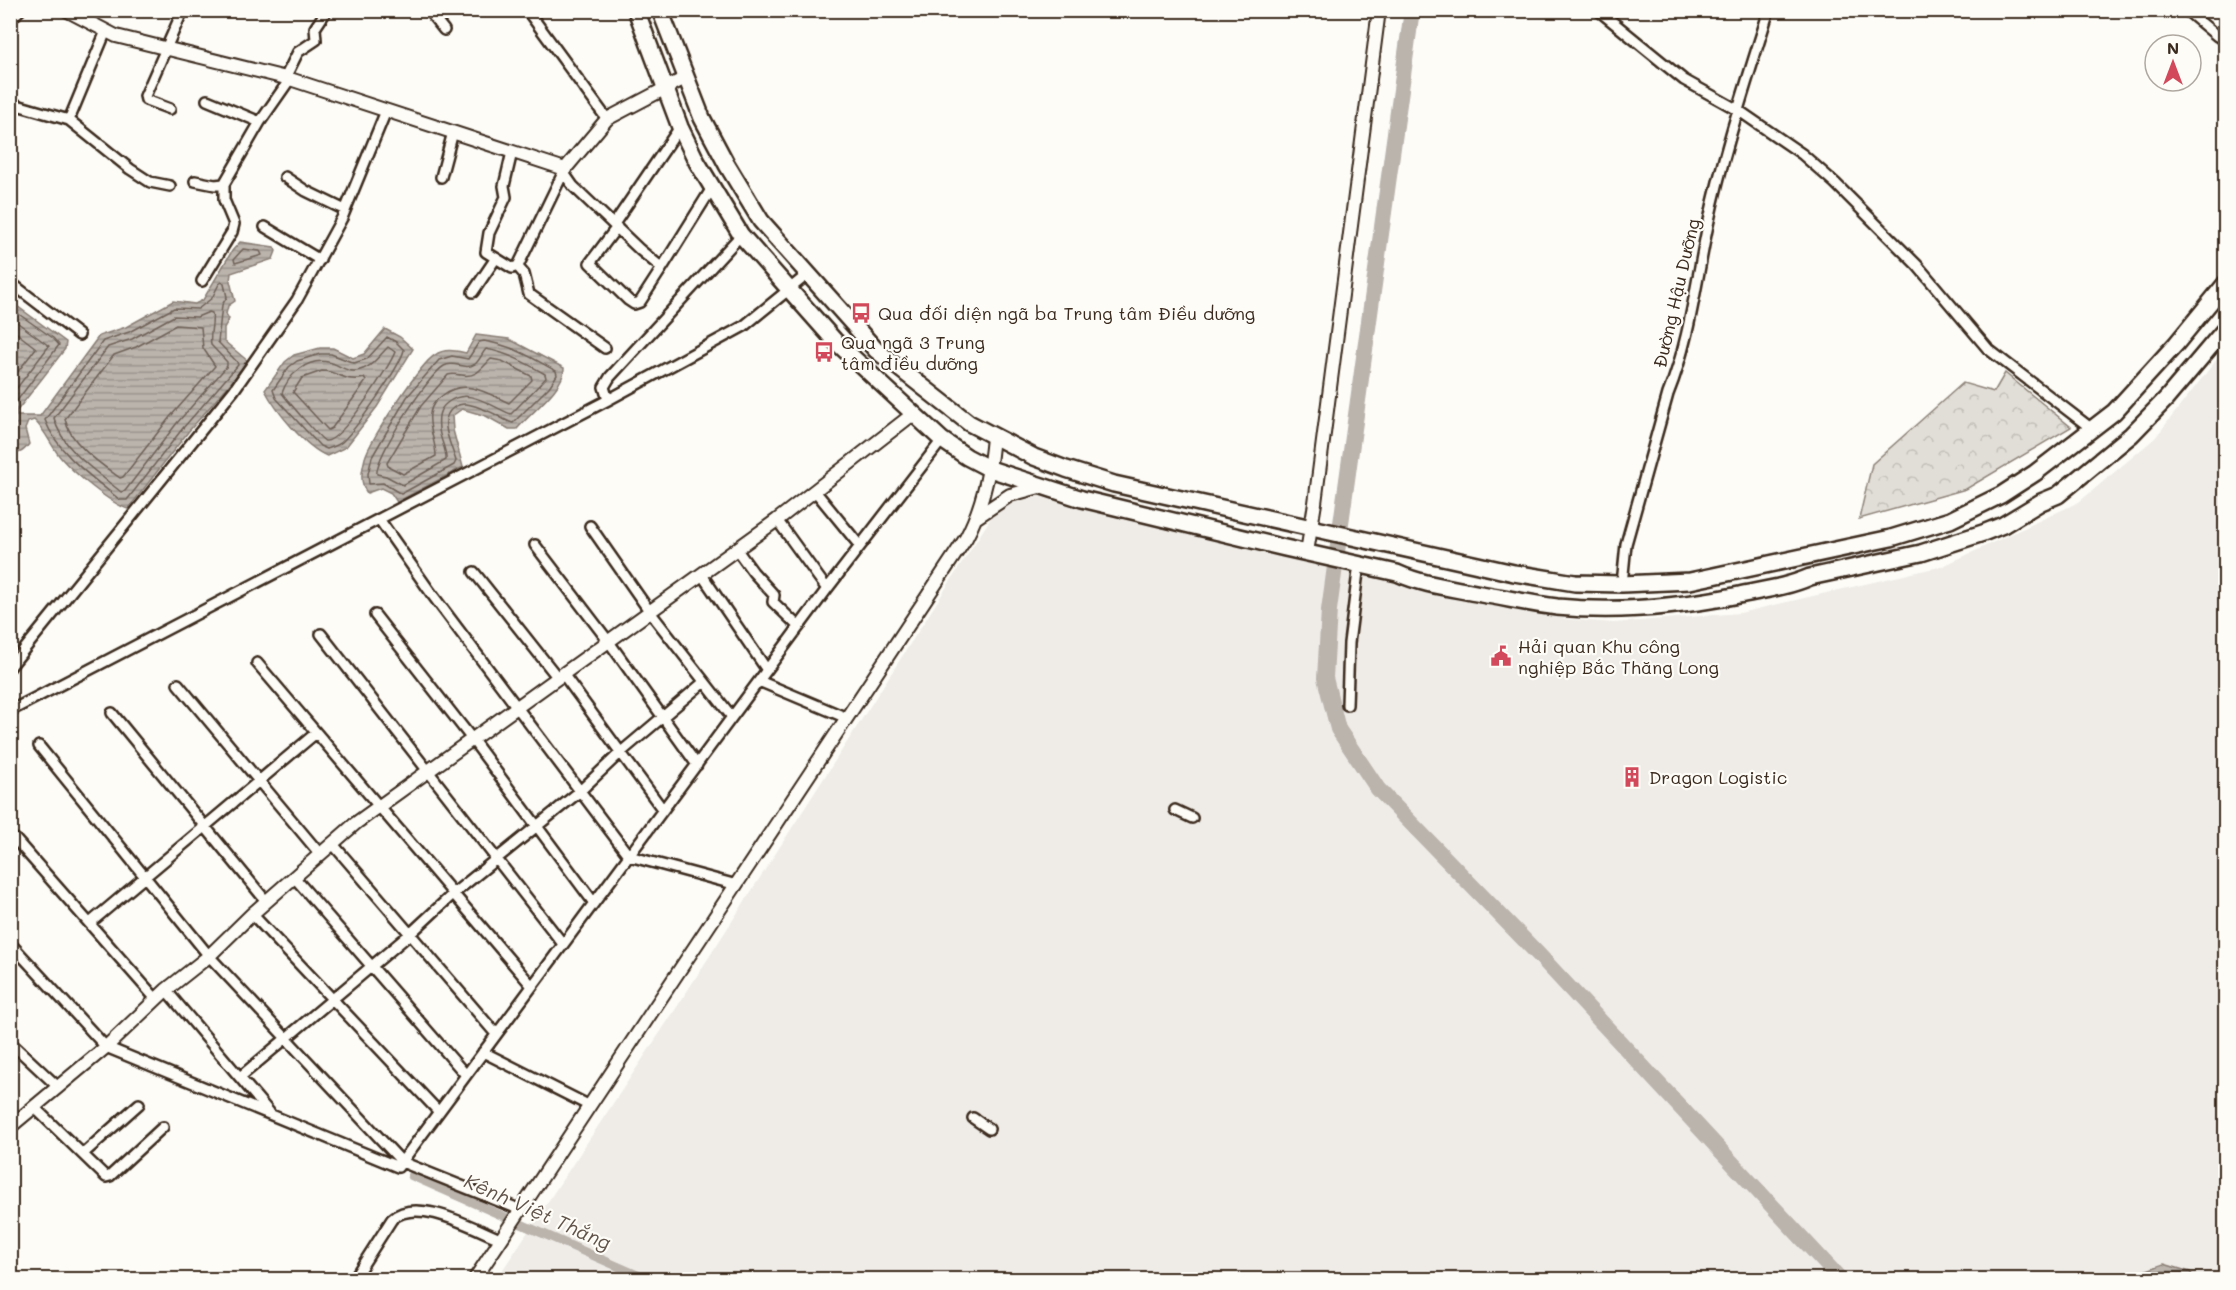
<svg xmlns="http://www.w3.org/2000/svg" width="2236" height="1290" viewBox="0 0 2236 1290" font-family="Mali,sans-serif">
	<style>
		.built { fill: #efece7 }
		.forest { fill: url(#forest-crowns); stroke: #8e847a; stroke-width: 1.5 }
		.water { fill: url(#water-rules); stroke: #887d74; stroke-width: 1.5 }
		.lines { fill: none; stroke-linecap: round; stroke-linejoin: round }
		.shore { stroke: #6e6157; stroke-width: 1.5 }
		.canal { stroke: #bbb4ad; stroke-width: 9 }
		.river { stroke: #bbb4ad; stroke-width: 16 }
		.minor-casing { stroke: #3b2a1e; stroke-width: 14 }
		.tertiary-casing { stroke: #3b2a1e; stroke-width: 16 }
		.primary-casing { stroke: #3b2a1e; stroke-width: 20 }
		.minor { stroke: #fdfcf7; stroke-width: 9 }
		.tertiary { stroke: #fdfcf7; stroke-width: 12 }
		.primary { stroke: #fdfcf7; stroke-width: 15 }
		.labels { text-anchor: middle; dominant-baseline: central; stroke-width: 4.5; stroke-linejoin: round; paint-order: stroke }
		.street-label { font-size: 18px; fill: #3b2a1e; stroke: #fdfcf7 }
		.poi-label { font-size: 18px; fill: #3b2a1e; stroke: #fdfcf7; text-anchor: start }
		.water-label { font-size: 20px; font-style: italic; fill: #615349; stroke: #fdfcf7 }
	</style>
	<defs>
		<pattern id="forest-crowns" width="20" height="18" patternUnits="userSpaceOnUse" patternTransform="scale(1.5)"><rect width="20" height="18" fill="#e1ded7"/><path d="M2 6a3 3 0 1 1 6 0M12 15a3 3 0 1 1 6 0" fill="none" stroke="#c2bfb8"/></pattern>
		<pattern id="water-rules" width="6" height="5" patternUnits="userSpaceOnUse" patternTransform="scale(1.5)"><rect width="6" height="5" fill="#bbb4ad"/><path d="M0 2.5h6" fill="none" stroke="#99938c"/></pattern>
	</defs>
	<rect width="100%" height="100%" fill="#fdfcf7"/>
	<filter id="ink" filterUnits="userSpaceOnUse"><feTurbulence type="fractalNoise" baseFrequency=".0167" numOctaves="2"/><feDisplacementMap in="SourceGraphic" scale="12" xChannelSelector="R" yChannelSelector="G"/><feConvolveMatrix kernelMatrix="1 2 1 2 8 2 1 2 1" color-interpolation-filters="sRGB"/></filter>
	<g filter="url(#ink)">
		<!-- built -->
		<path class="built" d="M2225,349V1279L496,1280L677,1007L991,518L1021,492L1566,619L1614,623L1740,613L1943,566L2079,502L2155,438Z"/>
		<!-- forest -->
		<path class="forest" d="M2005,373L2071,427L1966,489L1859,519L1872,464L1963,383L1994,392Z"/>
		<!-- water -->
		<path class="water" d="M240,242L274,247L276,251L273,259L231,273L230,281L235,301L228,306L226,314L229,319L224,328V341L249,362L188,432L128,509C111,504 74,473 61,458C51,446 46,431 34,420L28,422L25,429L29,444C24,451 19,455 11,452L10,301L66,342L65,349L16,412L18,416H40L99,336L126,327L173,301L195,304L203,300L232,251Z
			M385,329L400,337L413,349L377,407L346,447L327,456C305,447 276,411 265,390L285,362L294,355L320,348H333L353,358L364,354Z
			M476,335L509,339L564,368C565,388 529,414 517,429H509L486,416L462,409L452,416L453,430L463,467L397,502L391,493L381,488L367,493C359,482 362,470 365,458C370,440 420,364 435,355C445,348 456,351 466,353Z
			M2164,1264L2190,1272L2195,1279H2121Z"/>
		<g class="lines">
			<!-- shore -->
			<path class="shore" d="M243,249L260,251L262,255L235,263L234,259Z
				M222,282L224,284L227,297L222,305L218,342L237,362L238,365L183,428L127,500H120C92,477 58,454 45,420L103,341L129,332L174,308L198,309L212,298L219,284Z
				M10,308L53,338L59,345L10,410
				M209,312L212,313C214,323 209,334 211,345L227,362V366L177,423L125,491L121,492C97,472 62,450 54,418L108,347L132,339L174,316L197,317Z
				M10,317L49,346L10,397
				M176,325L201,327L203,348L215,366L170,417L123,477L120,478C101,464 70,444 65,419L114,355L136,347Z
				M10,328L36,348L10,382
				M387,337L396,342L404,350C400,367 358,426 344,440C340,445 333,447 327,449L320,446L276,398L273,390L289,367L297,361L320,354H331L354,363L367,359Z
				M484,341C514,346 530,357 556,371L557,375L549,387L513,423C504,421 497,414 488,411C476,406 464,400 453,408C437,420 452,446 456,461L454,465L401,494L383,483L369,484L368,474L372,457L407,397L439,360L452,356L468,359L479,342Z
				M388,347L395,352C390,366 340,444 325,441C320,439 287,400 282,393C288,375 307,358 328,362C337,363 345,372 355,371C371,369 377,358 388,347Z
				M486,349C508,353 526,363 545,374L546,378L511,414C489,406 469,386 447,403C438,410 438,418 439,429C440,440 447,450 446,460L403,485L386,476L377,474C374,458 428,375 444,366C454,360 465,371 475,364C480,360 482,353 486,349Z
				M491,359L502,361L531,376L532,380L509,403C487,393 465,378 443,395C436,400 431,405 430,414C428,429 436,442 436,456L403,474L388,466L387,463L421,406L448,375C454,373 456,375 462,375C477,378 482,367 491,359Z
				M322,371C339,371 344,383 364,378L366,381L332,428L328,430L293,392L302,378Z"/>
			<!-- canal -->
			<path class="canal" d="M412,1176L649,1280"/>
			<!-- river -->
			<path class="river" d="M1412,10L1329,610L1325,678L1338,729L1378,789L1539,955L1841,1280"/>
			<!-- minor casing -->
			<g class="minor-casing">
				<path id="minor" d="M428,10L444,30
					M527,10L607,119
					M1598,10L1684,80L1738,110L1802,154L1835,183L1917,265L1988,349L2092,429
					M2186,10L2217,36L2226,39
					M10,20L20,10
					M285,78L298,52L316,40L315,28L327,10
					M207,100L260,122
					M10,103L69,120L130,169L150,182L170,186
					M170,109L146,100L145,96L183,10
					M69,120L106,31
					M512,152L504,186L506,197L489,233L486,252L512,268L518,266L565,169
					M565,169L566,176L573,186L640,250L662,268L712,188
					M285,177L306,191L345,210
					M441,177L453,132
					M195,181L215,185L224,184L260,122L290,79
					M614,224L680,127
					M265,227L320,260
					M617,227L590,263L628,300L634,304L640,302L662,268
					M517,266L524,274L529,294L605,348
					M202,281L232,232L234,224L224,200V184
					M10,282L79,335
					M473,292L496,258
					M608,400L604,387L610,377L741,235
					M815,491L860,546
					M379,519L431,593L629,856L737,885
					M777,520L827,589
					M590,526L650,612L732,717
					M535,545L609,642L697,765
					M737,550L753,572L774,595L773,602L799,627
					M474,572L558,678
					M702,575L767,670
					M1622,584L1626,544L1668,394C1690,340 1696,281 1708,225C1723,153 1747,81 1769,10
					M375,615L472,739L594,903
					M321,634L563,944
					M257,663L532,986
					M10,667L234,390L297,300L342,218L386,111
					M563,674L663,810
					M759,681L847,718
					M178,684L320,854
					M1347,705L1349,643L1359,564
					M10,711L608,400L744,326L808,274
					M112,713L266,901
					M39,746L209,956L402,1162L521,1210
					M1175,810L1192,818
					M15,839L156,999
					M332,843L496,1034
					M294,877L466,1075
					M252,914L439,1112
					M90,923L316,733
					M10,943L106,1047L398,1167L827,589L942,440
					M166,990L269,1112
					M10,1042L57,1086
					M483,1052L590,1106
					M240,1077L410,934L453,894L579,792L620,753L704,682
					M34,1107L106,1177L110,1176L163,1127
					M973,1118L989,1129
					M84,1153L139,1104
					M353,1280L392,1219C417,1196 473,1228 500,1239"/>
			</g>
			<!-- tertiary casing -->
			<g class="tertiary-casing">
				<path id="tertiary" d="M66,10L116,36L290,79L565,169L607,119L685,78
					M977,517L1010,495L1043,486
					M1307,552L1315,503L1379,10
					M10,1127L106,1047L166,990L209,956L252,914L356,823L777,520L913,414
					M474,1280L966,538C983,506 990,473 993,437"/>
			</g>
			<!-- primary casing -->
			<g class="primary-casing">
				<path id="primary" d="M636,10L680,127L697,162L741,235L834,340L942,440L967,457L990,469L1082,499L1285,548L1397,573C1423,585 1453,588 1481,594C1506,598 1532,604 1557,607C1619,613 1679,607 1739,595C1763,590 1787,587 1810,577L1921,553L1983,533L2003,525L2041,502L2058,495L2131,435L2166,399L2226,328
					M660,10L702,118L727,165L761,221L876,350L969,423L1034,457L1066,469L1114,484L1514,573L1575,583L1622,584L1690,581L1891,538L1950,520L2001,495L2035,473L2114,412L2176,344L2226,283"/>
			</g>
			<!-- minor -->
			<use href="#minor" class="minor"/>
			<!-- tertiary -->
			<use href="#tertiary" class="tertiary"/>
			<!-- primary -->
			<use href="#primary" class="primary"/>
		</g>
	</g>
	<!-- icons -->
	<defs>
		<g id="bus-bare" transform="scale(1.62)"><path d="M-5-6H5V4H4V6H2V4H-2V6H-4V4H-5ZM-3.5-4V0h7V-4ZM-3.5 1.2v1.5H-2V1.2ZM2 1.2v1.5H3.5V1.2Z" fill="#d1495b" stroke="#fdfcf7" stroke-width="2.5" paint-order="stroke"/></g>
		<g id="civic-bare" transform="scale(1.62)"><path d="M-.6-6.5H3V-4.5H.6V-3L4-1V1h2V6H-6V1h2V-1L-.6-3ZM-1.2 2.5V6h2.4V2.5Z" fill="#d1495b" stroke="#fdfcf7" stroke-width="2.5" paint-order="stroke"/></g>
		<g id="building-bare" transform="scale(1.62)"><path d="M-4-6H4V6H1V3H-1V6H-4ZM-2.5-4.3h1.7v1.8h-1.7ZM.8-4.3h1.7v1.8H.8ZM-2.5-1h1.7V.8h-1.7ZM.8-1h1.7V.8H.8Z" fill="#d1495b" stroke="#fdfcf7" stroke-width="2.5" paint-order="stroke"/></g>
	</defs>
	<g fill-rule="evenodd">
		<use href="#bus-bare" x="861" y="313"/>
		<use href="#bus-bare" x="824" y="352"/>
		<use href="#civic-bare" x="1501" y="656"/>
		<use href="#building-bare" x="1632" y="777"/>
	</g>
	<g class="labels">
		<!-- street labels -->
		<g class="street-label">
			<text transform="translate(1676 293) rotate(-77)">Đường Hậu Dưỡng</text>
		</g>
		<!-- poi labels -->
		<g class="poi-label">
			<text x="878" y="313">Qua đối diện ngã ba Trung tâm Điều dưỡng</text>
			<text x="841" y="342">Qua ngã 3 Trung<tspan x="841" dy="21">tâm điều dưỡng</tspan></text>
			<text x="1518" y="646">Hải quan Khu công<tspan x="1518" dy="21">nghiệp Bắc Thăng Long</tspan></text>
			<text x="1649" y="777">Dragon Logistic</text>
		</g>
		<!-- water labels -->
		<g class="water-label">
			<text transform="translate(538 1211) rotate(24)">Kênh Việt Thắng</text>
		</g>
	</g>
	<!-- margin -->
	<rect width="2236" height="1290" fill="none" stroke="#fdfcf7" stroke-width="36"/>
	<rect x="18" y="18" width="2200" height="1254" fill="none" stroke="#3b2a1e" stroke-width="2" filter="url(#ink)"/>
	<!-- north arrow -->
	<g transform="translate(2173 63)"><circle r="28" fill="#fdfcf7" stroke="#afa8a0" stroke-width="1.5"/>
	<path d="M0-4.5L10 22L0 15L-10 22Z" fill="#d1495b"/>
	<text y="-9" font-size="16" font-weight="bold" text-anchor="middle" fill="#3b2a1e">N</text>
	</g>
</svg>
